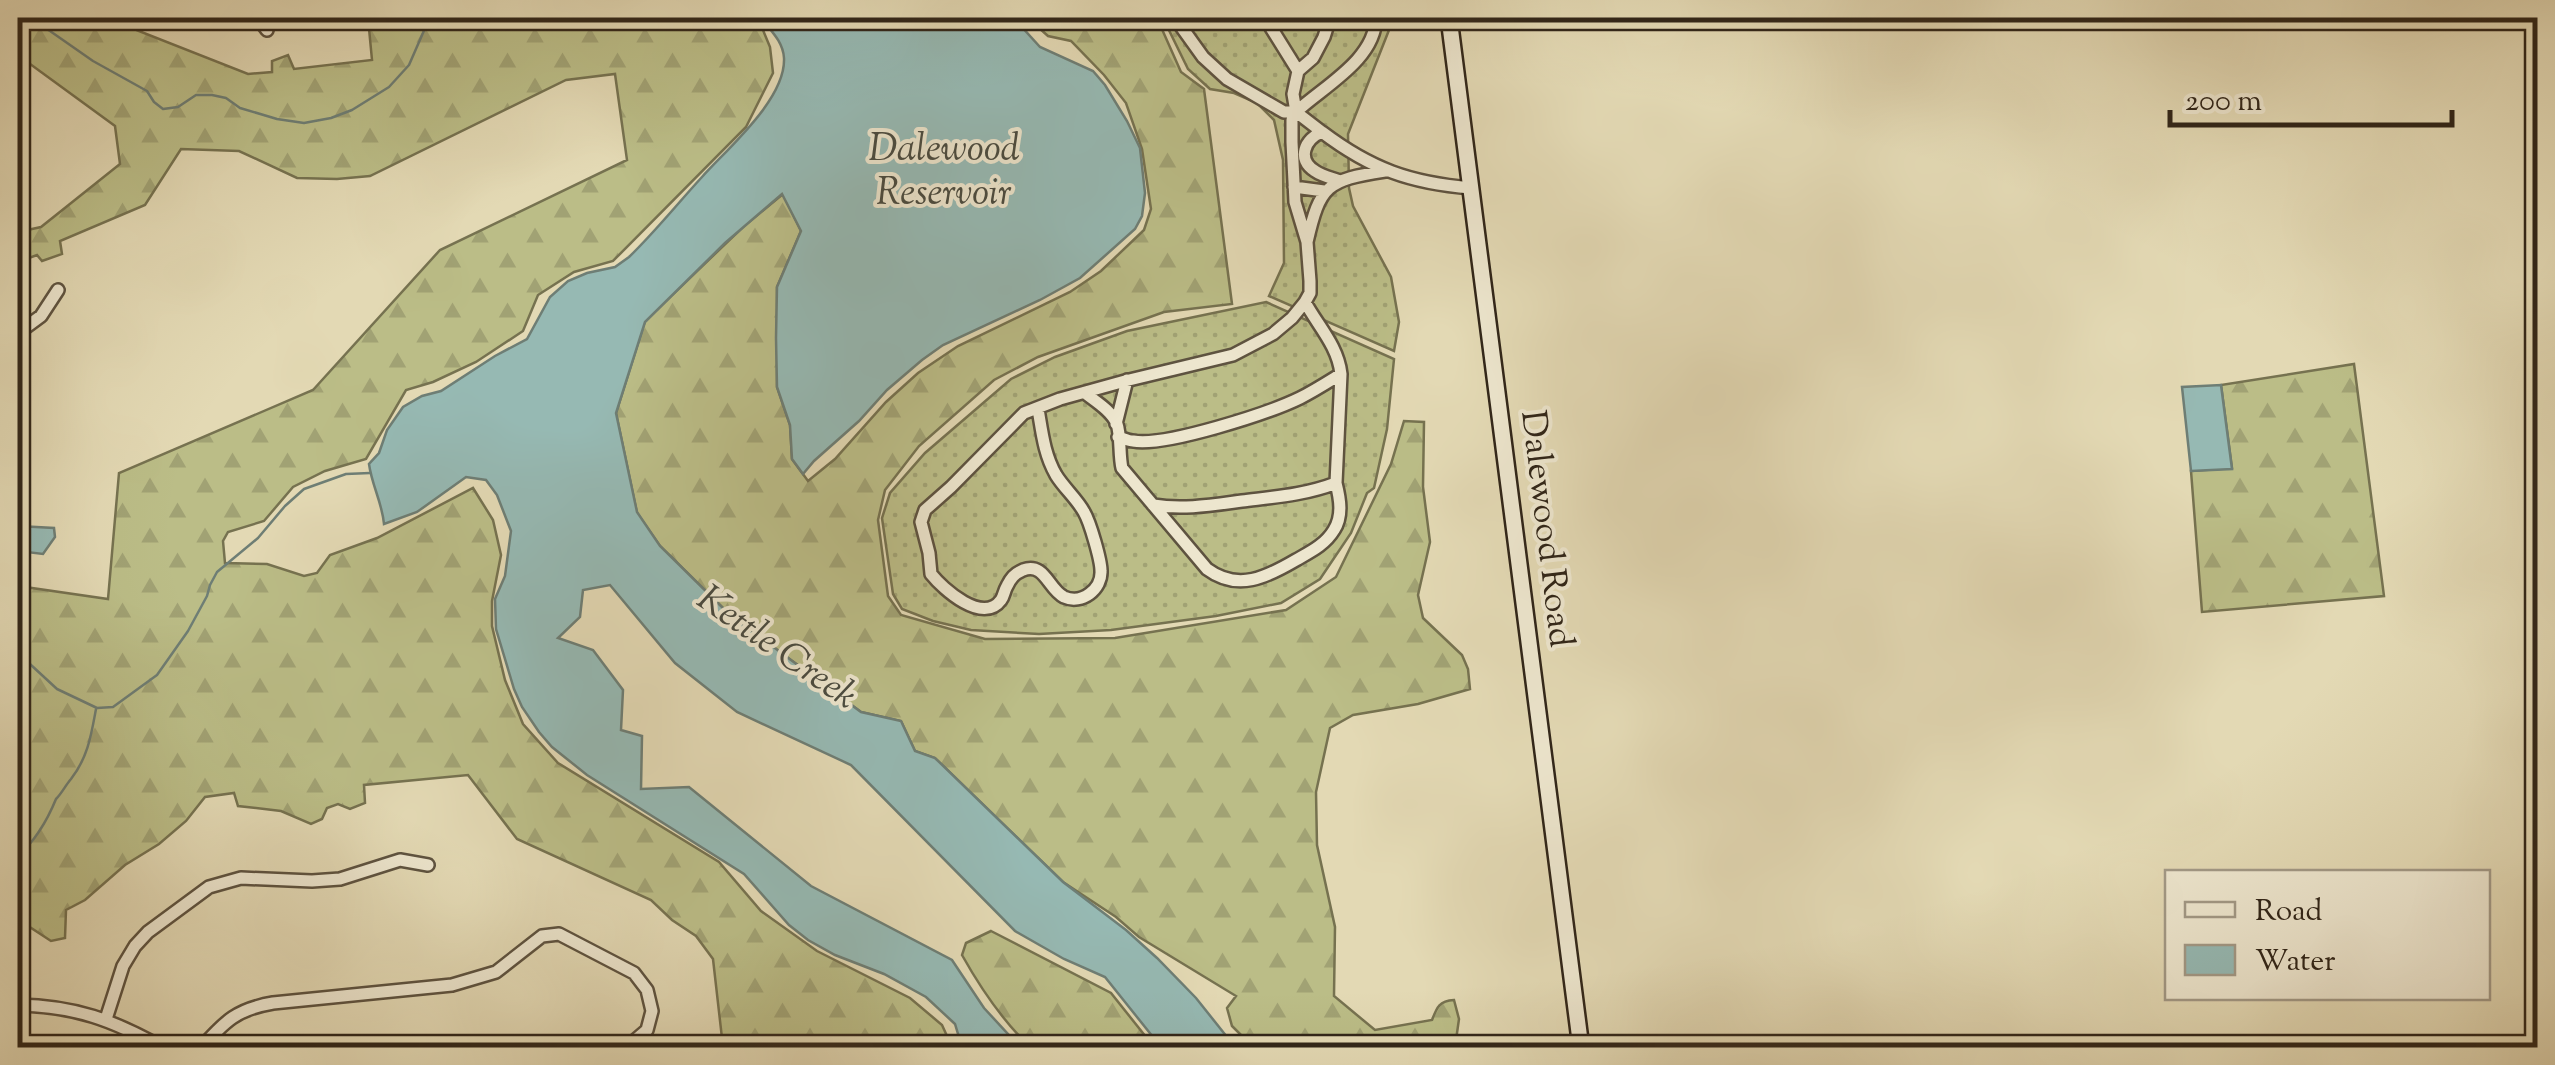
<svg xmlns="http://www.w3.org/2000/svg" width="2555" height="1065" viewBox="0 0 2555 1065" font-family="'Sorts Mill Goudy',serif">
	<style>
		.grass { fill: url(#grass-dots); stroke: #767250; stroke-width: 2.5 }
		.forest { fill: url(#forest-firs); stroke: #767250; stroke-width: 2.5 }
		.water { fill: #96b9b3; stroke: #6e7e75; stroke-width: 2.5 }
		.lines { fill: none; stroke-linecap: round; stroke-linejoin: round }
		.stream { stroke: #6e7e75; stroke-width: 2.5 }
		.street-casing { stroke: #5e5340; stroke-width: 16 }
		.secondary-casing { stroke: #312619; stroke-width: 20 }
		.street { stroke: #ede6ce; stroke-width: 11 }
		.secondary { stroke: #ede6ce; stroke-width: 15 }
		.labels { text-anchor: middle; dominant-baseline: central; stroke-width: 8; stroke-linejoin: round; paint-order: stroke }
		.street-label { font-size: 35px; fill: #312619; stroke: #ede6ce }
		.water-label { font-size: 38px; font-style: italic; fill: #4a4b40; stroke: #ede6ce }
	</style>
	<defs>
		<pattern id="grass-dots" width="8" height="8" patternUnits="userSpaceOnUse" patternTransform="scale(2.5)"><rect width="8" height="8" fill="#bbbd87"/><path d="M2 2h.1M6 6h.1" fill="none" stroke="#a1a274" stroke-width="1.8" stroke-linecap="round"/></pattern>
		<pattern id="forest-firs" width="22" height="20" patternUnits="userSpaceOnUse" patternTransform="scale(2.5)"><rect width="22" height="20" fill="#bbbd87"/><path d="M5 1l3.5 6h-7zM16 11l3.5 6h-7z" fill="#a1a274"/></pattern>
	</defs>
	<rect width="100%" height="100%" fill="#e3d9b4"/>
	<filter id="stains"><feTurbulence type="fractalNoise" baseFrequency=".002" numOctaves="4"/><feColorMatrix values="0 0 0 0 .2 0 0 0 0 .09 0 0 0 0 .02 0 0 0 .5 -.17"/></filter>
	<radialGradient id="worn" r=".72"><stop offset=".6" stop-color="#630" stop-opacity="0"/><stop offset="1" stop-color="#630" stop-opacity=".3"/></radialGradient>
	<!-- grass -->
	<path class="grass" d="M1163,18H1388L1389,30L1348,134L1349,188L1353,206L1391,277L1399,322L1394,351L1269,296L1284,263L1283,160L1274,120L1257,103L1234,93L1210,89L1188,69Z
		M1266,302L1394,359L1387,429L1374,488L1367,493L1351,533L1320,579L1281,603L1216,616L1111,630L1039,634L971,630L933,621L902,609L893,594L882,518L890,493L925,453L1011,379L1055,357L1127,331Z"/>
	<!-- forest -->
	<path class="forest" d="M18,18H106L248,74L272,72V61L288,55L294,69L372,60L368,18H580L592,23L610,18H758L770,47L773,73L746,127L613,261L574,272L538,295L523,331L476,362L433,382L406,390L366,459L325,471L293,487L264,521L228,532L223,541L225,563L267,564L304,576L317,573L330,555L377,538L473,488L493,520L501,555L492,601V626L505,680L523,724L558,763L719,862L761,911L817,951L910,998L942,1025L952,1047H723L713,959L696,936L672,920L651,900L517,839L468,775L364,785L365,803L350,809L338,804L327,808L322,819L311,824L281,811L238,806L234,793L205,797L186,821L159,844L125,865L85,900L66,910L65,938L51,941L25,924L18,927V586L108,599L119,473L313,390L440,250L627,160L615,74L566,80L370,176L337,179L297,178L239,151L181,149L145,205L60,241L62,254L42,261L37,255L18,262V232L41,227L120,164L115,126L26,61L18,62Z
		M1028,18H1157L1181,72L1204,89L1232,304L1164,312L1038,357L994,380L919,446L885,490L878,520L888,596L901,615L985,639L1115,638L1286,610L1336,577L1391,464L1404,421L1424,422L1423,487L1430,542L1418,595L1423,618L1462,655L1468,669L1470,689L1418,704L1353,715L1330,728L1316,792L1317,845L1335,927L1334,996L1375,1030L1432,1020C1437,1007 1439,1001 1454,1000L1459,1019L1455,1047H1253L1232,1026L1227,1008L1236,996L1139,937L1116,917L1063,882L935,758L915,751L901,721L861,712L729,614L660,546L637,513L616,413L645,321L743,227L783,194L801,231L777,287V387L790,425L792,459L808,481L835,459L886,402L918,373L958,346L1070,292L1101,271L1144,230L1151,209L1142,149L1126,103L1104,75L1071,41L1048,36Z
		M2354,364L2384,596L2202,612L2191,471L2232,468L2221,385Z
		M991,931L1111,993L1154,1047H1030C1002,1020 981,989 962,955L966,943Z"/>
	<!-- water -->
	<path class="water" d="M761,18H1018L1021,26L1040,47L1093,71L1105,85L1127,121L1140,148L1145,193L1142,216L1135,229L1080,278L1040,300L943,345L922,360L887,390L859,421L814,461L803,474L792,459L790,425L777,387L776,338L777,287L801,231L782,194L725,243L645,322L616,413L637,512L660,546L729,614L861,712L901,721L915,751L935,758L1063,882L1126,930L1157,958L1196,998L1235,1047H1161L1105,977L1064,959L1015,931L851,765L737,712L675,663L610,585L583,590L580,617L558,638L593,650L623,690L621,730L642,736L641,789L689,787L811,886L952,960L984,1008L1020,1047H962L955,1024L926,997L884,974L835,955L808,940L789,925L744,874L587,775L552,747L539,732L522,707L514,689L496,629L495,599L505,576L511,531L497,495L486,480L466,477L417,512L384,524C382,502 372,486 369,464L379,453L387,430L403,407L422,396L441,391L495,356L527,339L550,297L568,281L587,273L615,267L629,257C655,232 678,203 702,177C728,148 786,99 784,58C783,41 770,30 761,18Z
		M2221,385L2232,469L2191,471L2182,387Z
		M18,526L54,528L55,537L43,554L18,551Z"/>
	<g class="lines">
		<!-- stream -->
		<path class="stream" d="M25,18L50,31L93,61L147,91L154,102L163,109L178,107L196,95H212L226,98L240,108L277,119L304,123L331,118L352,110L389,87L409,65L426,26L434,18
			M474,18H499
			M18,653L57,689L97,708L113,707L157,675L188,631L207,596L210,585L217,572L258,538L285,506L304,489L346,474L370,473
			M18,856C36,840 47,821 56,799C62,793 65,786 71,779C88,757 91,736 96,709"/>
		<!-- street casing -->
		<g class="street-casing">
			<path id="street" d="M258,18L267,30
				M1175,18L1203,57L1227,79L1284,112H1296L1322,132
				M1265,18L1298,71
				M1296,112C1324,86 1375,60 1376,18
				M1340,181C1332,178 1322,176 1315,171C1296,159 1305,139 1322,132C1371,169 1410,183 1471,188
				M1294,187L1324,191
				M1307,242C1320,185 1327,180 1385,171
				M1305,302C1318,326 1338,346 1341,374
				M18,333L41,316L58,290
				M1085,393C1095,401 1112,411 1117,424C1121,435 1119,456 1122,468L1207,569C1238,592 1267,577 1296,560C1310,552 1325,545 1334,530C1343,516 1340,499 1336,483L1341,374C1328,382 1314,391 1300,398C1269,413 1165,447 1133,441C1128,441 1123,438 1118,437
				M1038,409C1042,432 1044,454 1056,475C1064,488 1077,499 1084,512C1090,522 1101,560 1101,571C1102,589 1082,605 1064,597C1048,589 1045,562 1023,570C1014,574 1011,578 1007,586C1004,591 1004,596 1001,600C983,625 943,589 931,574L929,553L921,522L925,510L951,487L1024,413L1060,399L1125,381L1233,355L1273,334L1292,318L1305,302L1310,293V281L1307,242L1295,202L1292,142V120L1296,112L1293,94L1298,71L1313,58L1324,37L1330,18
				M1116,424L1127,380
				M1153,505C1183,510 1212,505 1242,501C1274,497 1305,495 1336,483
				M18,1005C75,1006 113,1020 163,1048
				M106,1019L123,966L135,946L148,932L209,887L241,878L312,881L340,879L400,860L428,865
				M201,1048C225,1021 237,1009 273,1003L452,985L496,972L542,936L559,934L634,973L647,990L652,1011L647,1030L626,1048"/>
		</g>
		<!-- secondary casing -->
		<g class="secondary-casing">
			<path id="secondary" d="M1449,18L1581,1048"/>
		</g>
		<!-- street -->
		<use href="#street" class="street"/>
		<!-- secondary -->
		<use href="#secondary" class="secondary"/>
	</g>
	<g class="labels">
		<!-- street labels -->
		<g class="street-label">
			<text transform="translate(1545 529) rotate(83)">Dalewood Road</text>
		</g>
		<!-- water labels -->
		<g class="water-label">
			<text x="944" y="151">Dalewood<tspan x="944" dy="44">Reservoir</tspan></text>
			<text transform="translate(776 649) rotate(35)">Kettle Creek</text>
		</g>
	</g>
	<!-- margin -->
	<rect width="2555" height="1065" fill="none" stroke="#e3d9b4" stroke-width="60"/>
	<rect x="20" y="20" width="2515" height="1025" fill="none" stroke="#312619" stroke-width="5"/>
	<rect x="30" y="30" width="2495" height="1005" fill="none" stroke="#312619" stroke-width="2.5"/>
	<!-- legend -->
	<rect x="2165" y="870" width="325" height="130" fill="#ede6ce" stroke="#a29986" stroke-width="2.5"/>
	<rect x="2185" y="902" width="50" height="15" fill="#ede6ce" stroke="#a29986" stroke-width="2.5"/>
	<text x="2255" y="920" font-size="30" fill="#312619">Road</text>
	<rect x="2185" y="945" width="50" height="30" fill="#96b9b3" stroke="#a29986" stroke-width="2.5"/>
	<text x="2255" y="970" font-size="30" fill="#312619">Water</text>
	<!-- scale -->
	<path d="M2170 110v15h282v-15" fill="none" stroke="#312619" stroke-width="5"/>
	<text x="2185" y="110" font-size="30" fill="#312619" stroke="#ede6ce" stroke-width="8" paint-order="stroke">200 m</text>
	<rect width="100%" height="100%" filter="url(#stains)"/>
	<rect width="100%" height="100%" fill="url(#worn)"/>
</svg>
